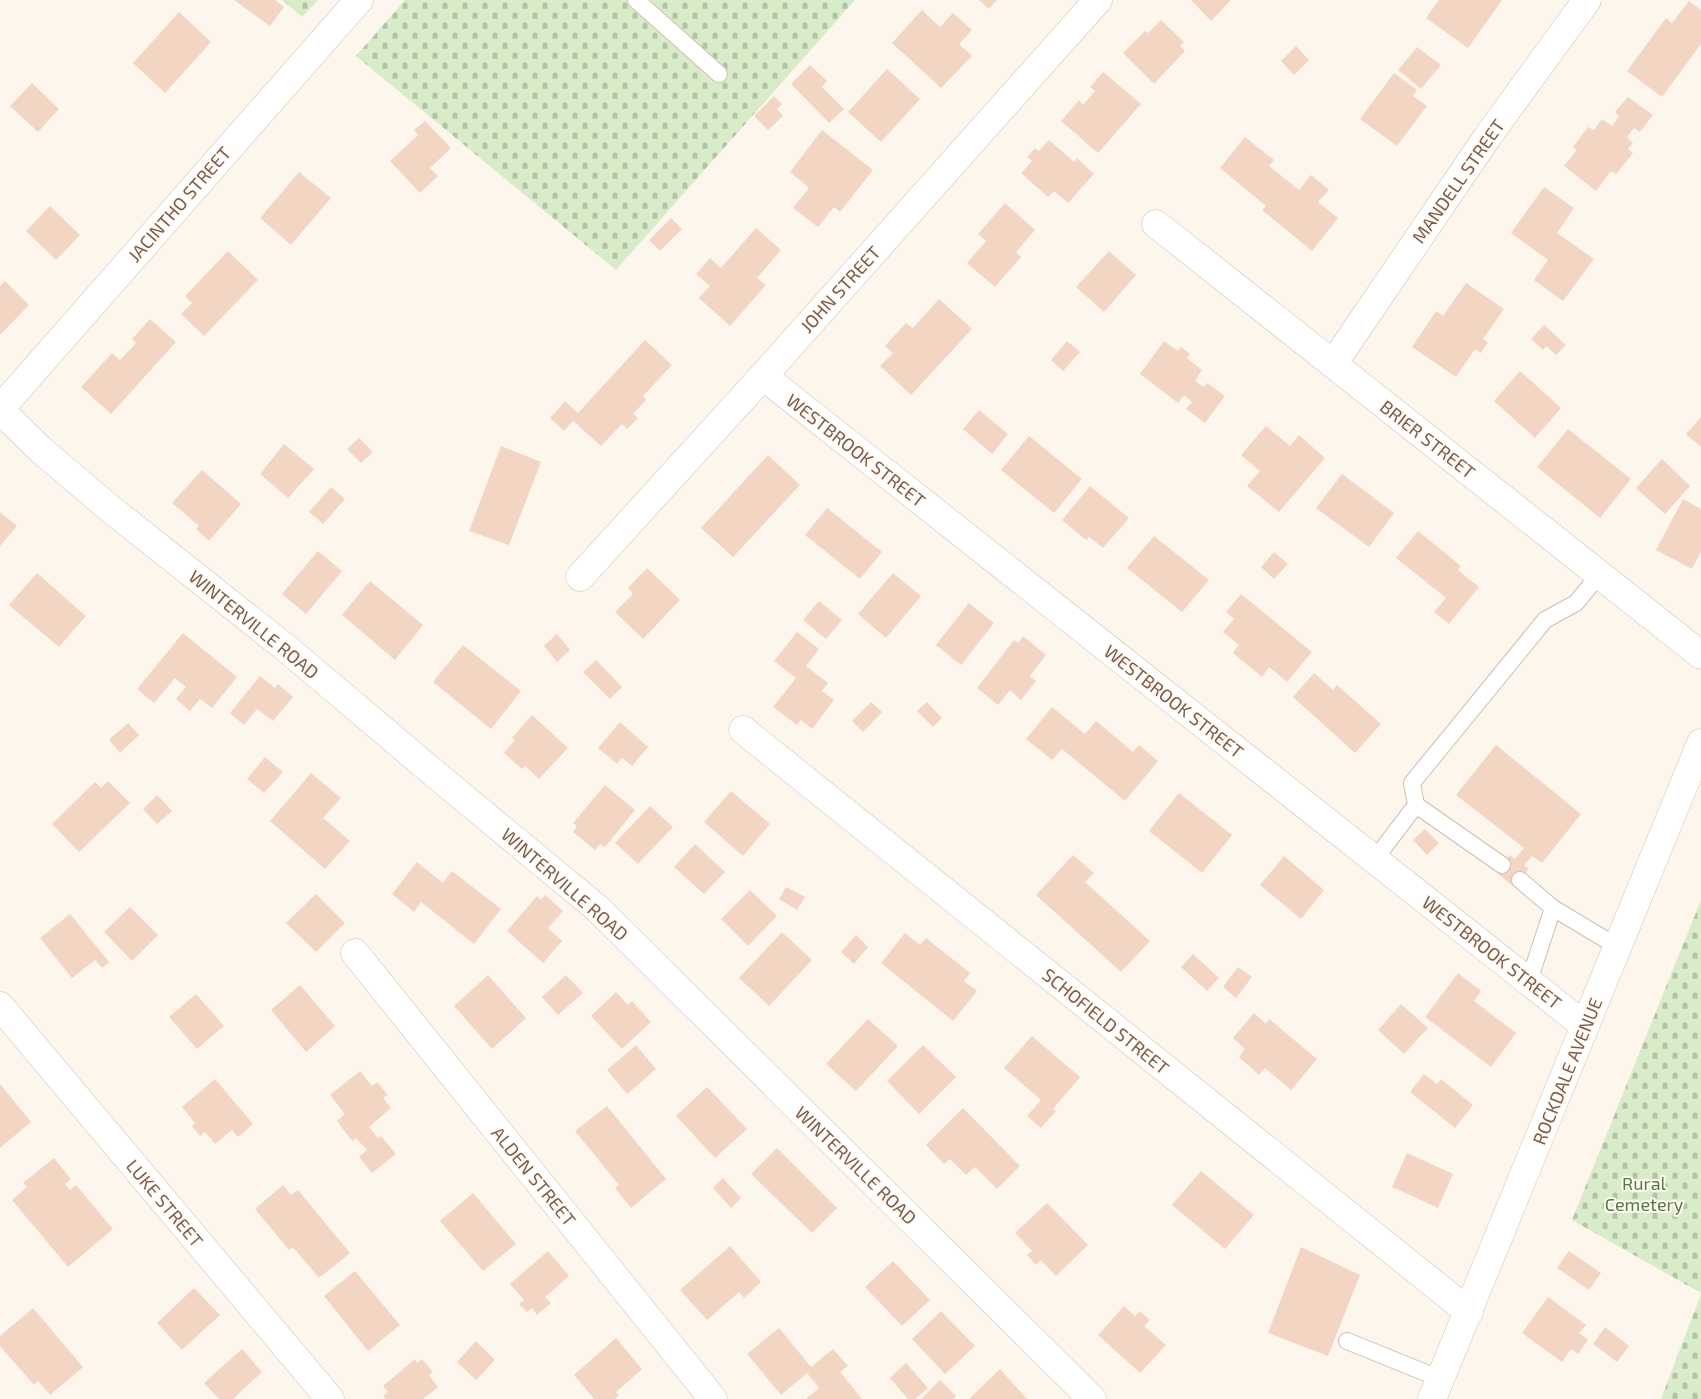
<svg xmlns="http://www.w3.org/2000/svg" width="1701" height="1399" viewBox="0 0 1701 1399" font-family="'Exo 2',sans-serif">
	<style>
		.cemetery { fill: url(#cemetery-stones) }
		.building { fill: #f3d5c3 }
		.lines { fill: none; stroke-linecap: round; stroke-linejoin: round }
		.lane-casing { stroke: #d1beb0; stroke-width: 18 }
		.street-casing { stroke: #d1beb0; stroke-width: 29 }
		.secondary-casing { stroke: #d6c0b0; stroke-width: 29 }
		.lane { stroke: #fff; stroke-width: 16 }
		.street { stroke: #fff; stroke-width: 28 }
		.secondary { stroke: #fff; stroke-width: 28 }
		.labels { text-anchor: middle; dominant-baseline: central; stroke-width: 4; stroke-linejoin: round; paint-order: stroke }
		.street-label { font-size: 18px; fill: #7a5c4d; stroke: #fffaf3 }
		.park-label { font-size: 18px; fill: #537a41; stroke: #fffaf3 }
	</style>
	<defs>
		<pattern id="cemetery-stones" width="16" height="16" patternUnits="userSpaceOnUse" patternTransform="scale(1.25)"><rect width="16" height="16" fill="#d8ecc9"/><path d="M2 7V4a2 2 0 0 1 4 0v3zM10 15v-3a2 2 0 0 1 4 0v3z" fill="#b4c2a5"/></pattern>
	</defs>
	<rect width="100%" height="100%" fill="#fdf6ec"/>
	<!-- cemetery -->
	<path class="cemetery" d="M282,0H318L302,17Z
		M405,0H855L616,270L356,56Z
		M1701,900V1293L1572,1220Z
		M1701,1294V1399H1661Z"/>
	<!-- building -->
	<path class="building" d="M234,0H275L284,7L270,26Z
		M979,0H997L989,9Z
		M1191,0H1231L1211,21Z
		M1439,0H1502L1468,48L1426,18Z
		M1689,1L1701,10V44L1662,97L1627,71L1666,18L1672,23Z
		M922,10L940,27L953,13L972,30L959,44L972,56L941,88L892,43Z
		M179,12L211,42L165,93L133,63Z
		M1161,20L1184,42L1180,46L1185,51L1154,84L1123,53L1145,31L1148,33Z
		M1296,46L1309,60L1294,75L1281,61Z
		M1417,47L1441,65L1421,89L1398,70Z
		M810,65L827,81L822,87L844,109L829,123L791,84Z
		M887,69L920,99L881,142L848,112Z
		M1103,72L1141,104L1098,153L1061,121L1079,100L1083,105L1095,91L1090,87Z
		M1394,73L1417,90L1413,96L1427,106L1397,146L1360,119Z
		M32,83L59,109L38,132L10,106Z
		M774,96L782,104L777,109L783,116L768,130L754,116Z
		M1628,97L1653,115L1640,132L1634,128L1627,137L1633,143L1628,149L1633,153L1616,174L1611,171L1596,191L1564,166L1577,150L1573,147L1588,127L1594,130L1602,119L1612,126L1619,116L1615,112Z
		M425,121L451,148L430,168L438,176L420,193L390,161L418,135L414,130Z
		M822,130L873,170L840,212L834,207L818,227L793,208L809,188L790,172Z
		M1245,137L1274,160L1269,166L1299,190L1311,175L1329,190L1318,202L1338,218L1312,251L1262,210L1266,206L1220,168Z
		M1049,140L1074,162L1077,158L1094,174L1068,203L1054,191L1048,197L1021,173L1032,161L1027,157L1035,148L1039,151Z
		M299,172L331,198L291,245L260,218Z
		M1544,187L1574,208L1557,233L1594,259L1563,301L1534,280L1548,260L1511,233Z
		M1005,203L1035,230L1016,252L1021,257L995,287L967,263L986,241L978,234Z
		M50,206L80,235L56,260L26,231Z
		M671,218L682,229L660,251L649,240Z
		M756,228L781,250L757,278L766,285L730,326L699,298L710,286L696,274L710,258L721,268Z
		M228,251L258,280L204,336L181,314L192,303L185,296Z
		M1109,251L1136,275L1104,312L1076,287Z
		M5,281L29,305L0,335V286Z
		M1466,283L1504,309L1483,339L1488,342L1481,353L1475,349L1456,377L1412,347L1436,311L1443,316Z
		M939,299L972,329L911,395L880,366L893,353L885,346L906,323L913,328Z
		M150,319L176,342L111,414L81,387L112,353L120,360L136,343L132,339Z
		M1544,325L1566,345L1556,355L1546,346L1543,350L1531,339Z
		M645,340L672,365L643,396L646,400L633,414L638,418L627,429L622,424L601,446L573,421L564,431L550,418L565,401L578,413Z
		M1067,341L1080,352L1063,371L1051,360Z
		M1164,341L1178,351L1181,347L1190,354L1187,358L1202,370L1195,381L1204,387L1207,383L1225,396L1205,423L1186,409L1192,402L1184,395L1178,403L1140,374Z
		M1520,371L1561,408L1535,438L1494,401Z
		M979,410L1008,434L992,454L963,429Z
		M1701,417V447L1686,434Z
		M1266,426L1290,446L1299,435L1325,458L1279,512L1247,486L1260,471L1241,455Z
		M1568,429L1631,479L1600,518L1537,467Z
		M1029,436L1082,479L1054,513L1001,470Z
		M359,438L373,452L361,463L347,449Z
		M284,444L314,469L288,498L260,474Z
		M501,446L541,462L509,545L469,531Z
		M768,455L800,485L733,557L701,528Z
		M1662,459L1690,486L1665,514L1636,488Z
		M202,470L241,504L209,541L196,529L199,526L172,503Z
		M1342,474L1394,513L1369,547L1316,508Z
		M1090,486L1129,518L1103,548L1089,537L1086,540L1062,520Z
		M331,487L345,499L323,524L309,512Z
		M1683,499L1701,509V552L1692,569L1656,550Z
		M827,508L882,552L860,579L805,535Z
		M0,512L17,526L0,546Z
		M1418,531L1461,566L1458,570L1479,587L1449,624L1434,612L1446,598L1396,558Z
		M1154,536L1209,580L1182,612L1127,568Z
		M318,551L342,571L306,614L282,594Z
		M1274,552L1288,564L1274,579L1261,567Z
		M647,568L680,600L643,639L615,612L633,594L628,588Z
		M37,573L86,616L59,647L9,605Z
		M893,573L921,596L886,638L858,614Z
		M370,581L423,625L395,660L342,615Z
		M1241,594L1312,652L1287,682L1269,667L1262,677L1233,653L1239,645L1223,632L1234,619L1226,612Z
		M819,601L842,620L826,639L803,620Z
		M969,603L994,623L961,665L936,645Z
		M797,632L819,649L806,666L828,683L822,691L834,700L812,729L801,720L797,725L773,707L796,678L774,661Z
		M183,633L237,677L212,708L200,699L190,711L176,699L186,687L175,678L154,703L137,689Z
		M557,634L570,650L557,662L544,646Z
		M1023,636L1046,655L1030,676L1036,681L1021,700L1010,690L998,705L977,688L1014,640L1018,643Z
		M463,645L521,691L491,729L433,682Z
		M596,660L622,687L610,699L583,672Z
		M1314,673L1333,690L1337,685L1381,724L1355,753L1293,697Z
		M260,676L275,688L278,684L293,697L273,721L257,709L244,725L230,713Z
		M871,702L882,712L863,732L852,721Z
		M927,702L942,718L933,727L917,711Z
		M1052,707L1085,734L1096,721L1133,752L1139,745L1158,761L1125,801L1062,749L1052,760L1026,739Z
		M532,715L568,748L539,779L525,766L522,769L504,753L515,740L512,738Z
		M620,722L648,747L632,766L622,758L617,764L598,748Z
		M128,723L139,735L120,753L109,740Z
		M1496,745L1581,814L1542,863L1532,856L1524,865L1529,869L1514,887L1496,872L1510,855L1515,859L1524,848L1456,795Z
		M265,757L283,772L264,793L247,779Z
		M311,773L341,798L323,818L350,841L325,869L270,821Z
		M108,781L130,803L79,852L52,824L95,782L101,788Z
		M605,785L635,810L605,847L600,844L595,850L573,832L577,826L573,823Z
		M731,791L770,824L743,856L704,822Z
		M1179,793L1232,835L1202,873L1149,831Z
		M157,795L172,811L157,824L143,809Z
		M650,806L673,827L638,864L615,843Z
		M1425,829L1439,843L1427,855L1413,840Z
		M695,844L725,872L704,894L674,867Z
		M1073,855L1094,873L1085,882L1150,941L1121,972L1036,895Z
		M1284,856L1324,890L1301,919L1260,885Z
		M417,862L443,883L452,871L501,909L474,944L421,902L414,912L392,894Z
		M786,887L805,897L797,910L779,899Z
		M750,890L777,916L748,946L721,919Z
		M316,894L345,923L316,952L286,923Z
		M545,895L563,911L548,928L562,941L543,963L507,931L537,896L541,900Z
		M130,907L158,935L132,961L104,932Z
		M70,914L109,962L102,968L95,960L72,978L40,938Z
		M782,932L812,960L769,1006L739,978Z
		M905,933L920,945L926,938L970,973L964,981L977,991L953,1021L881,963Z
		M856,935L868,947L854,964L841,952Z
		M1193,954L1219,978L1207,991L1181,967Z
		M1238,967L1252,977L1236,998L1223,987Z
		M1458,973L1481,991L1474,1001L1516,1033L1491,1067L1425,1017Z
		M488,975L526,1018L492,1049L454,1006Z
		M566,975L583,993L558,1015L542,997Z
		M300,985L335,1026L306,1052L271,1010Z
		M616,992L628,1005L632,1001L651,1022L622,1049L591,1016Z
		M196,994L224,1026L197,1049L169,1017Z
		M1401,1004L1428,1028L1404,1054L1378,1030Z
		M1254,1013L1266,1024L1269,1019L1317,1059L1291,1090L1265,1068L1259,1075L1239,1057L1245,1049L1233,1038Z
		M868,1019L898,1046L856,1091L826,1064Z
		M1032,1036L1080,1077L1053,1109L1056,1111L1041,1128L1027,1116L1041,1100L1004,1068Z
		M636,1045L656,1069L627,1094L607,1070Z
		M923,1045L956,1077L919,1114L887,1081Z
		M360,1071L372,1086L377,1082L388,1095L383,1098L391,1108L369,1127L378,1138L381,1136L396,1154L372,1173L359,1157L367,1150L356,1138L352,1141L337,1121L345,1114L330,1095Z
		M1424,1074L1437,1084L1441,1079L1473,1105L1455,1128L1410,1092Z
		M215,1079L253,1124L238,1137L232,1130L215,1144L205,1132L200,1136L192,1126L195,1123L182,1107Z
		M0,1084L31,1122L0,1148Z
		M707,1087L747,1129L715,1158L676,1116Z
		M607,1106L666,1179L631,1208L615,1188L619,1185L575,1131Z
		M963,1108L1020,1166L997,1189L975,1167L966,1175L950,1159L944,1164L926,1145Z
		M777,1148L837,1208L812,1233L751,1174Z
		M1407,1153L1453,1174L1438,1208L1392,1187Z
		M54,1158L71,1179L65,1184L70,1190L76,1185L113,1229L68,1267L12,1200L27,1187L23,1183Z
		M1201,1171L1254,1215L1225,1249L1172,1205Z
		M723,1178L741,1198L731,1208L713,1188Z
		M283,1185L291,1195L298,1190L350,1253L319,1278L293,1247L289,1250L255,1209Z
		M473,1193L516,1244L483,1271L440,1221Z
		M1047,1203L1088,1245L1056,1276L1041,1260L1036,1265L1027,1255L1032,1251L1015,1233Z
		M730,1246L761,1282L744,1298L739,1292L707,1320L680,1290Z
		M1301,1247L1360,1275L1328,1356L1268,1333Z
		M548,1251L569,1276L545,1297L551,1303L537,1315L532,1308L527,1312L519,1304L524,1300L510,1284Z
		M1569,1251L1601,1273L1589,1290L1557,1268Z
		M893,1261L930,1300L902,1326L865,1287Z
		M355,1271L400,1325L368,1351L324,1296Z
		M194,1288L220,1315L182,1350L157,1323Z
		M1548,1297L1586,1325L1579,1333L1588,1340L1578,1354L1571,1349L1562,1362L1522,1333Z
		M1124,1306L1135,1316L1140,1311L1150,1320L1144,1326L1166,1345L1140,1373L1098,1335Z
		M33,1308L83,1367L50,1395L38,1381L34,1385L0,1346V1336Z
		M941,1311L975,1346L945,1374L912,1339Z
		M1605,1327L1629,1346L1617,1362L1593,1344Z
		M779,1328L811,1367L833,1349L848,1366L840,1372L862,1399H806L819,1388L807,1373L781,1395L747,1354Z
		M616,1338L642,1369L616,1392L619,1395L615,1399H594L574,1375Z
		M476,1341L495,1360L476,1380L457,1362Z
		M242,1349L262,1372L233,1399H219L204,1383Z
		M415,1359L417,1363L422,1359L433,1372L429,1375L438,1387L423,1399H386L383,1396L388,1392L383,1386Z
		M906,1363L928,1388L915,1399H908L890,1378Z
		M1000,1369L1027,1399H969Z
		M940,1380L956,1396L953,1399H921Z"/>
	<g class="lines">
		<!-- lane casing -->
		<g class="lane-casing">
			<path id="lane" d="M636,0L719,74
				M1416,805L1502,865
				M1375,859L1416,805L1412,783L1545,620L1576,603L1599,575
				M1520,880L1553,908L1529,981
				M1553,908L1618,947
				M1347,1341L1441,1379"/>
		</g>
		<!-- street casing -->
		<g class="street-casing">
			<path id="street" d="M1156,224L1701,655
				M1333,364L1488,136L1587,0
				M763,376L1585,1026
				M0,409L359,0
				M0,410L41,450L108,507L286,648L441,779L598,909L1092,1399
				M580,577L763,376L1098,0
				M743,730L1469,1312
				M355,953L713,1399
				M0,1006L330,1399"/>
		</g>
		<!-- secondary casing -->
		<g class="secondary-casing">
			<path id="secondary" d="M1432,1399L1701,743"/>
		</g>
		<!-- lane -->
		<use href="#lane" class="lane"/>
		<!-- street -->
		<use href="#street" class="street"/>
		<!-- secondary -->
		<use href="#secondary" class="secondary"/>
	</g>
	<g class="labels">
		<!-- street labels -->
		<g class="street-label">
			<text transform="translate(1458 181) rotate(-55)">MANDELL STREET</text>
			<text transform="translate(179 204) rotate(-49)">JACINTHO STREET</text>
			<text transform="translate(840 289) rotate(-48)">JOHN STREET</text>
			<text transform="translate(1428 439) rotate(38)">BRIER STREET</text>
			<text transform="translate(856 450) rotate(38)">WESTBROOK STREET</text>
			<text transform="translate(254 624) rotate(39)">WINTERVILLE ROAD</text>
			<text transform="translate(1174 701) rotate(38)">WESTBROOK STREET</text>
			<text transform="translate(565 884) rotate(41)">WINTERVILLE ROAD</text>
			<text transform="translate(1492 952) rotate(38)">WESTBROOK STREET</text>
			<text transform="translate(1106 1021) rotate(39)">SCHOFIELD STREET</text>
			<text transform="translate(1567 1071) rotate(-68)">ROCKDALE AVENUE</text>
			<text transform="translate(856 1165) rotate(44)">WINTERVILLE ROAD</text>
			<text transform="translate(534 1176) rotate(51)">ALDEN STREET</text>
			<text transform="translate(165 1203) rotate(50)">LUKE STREET</text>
		</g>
		<!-- park labels -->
		<g class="park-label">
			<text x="1644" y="1183">Rural<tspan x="1644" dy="21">Cemetery</tspan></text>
		</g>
	</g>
</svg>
